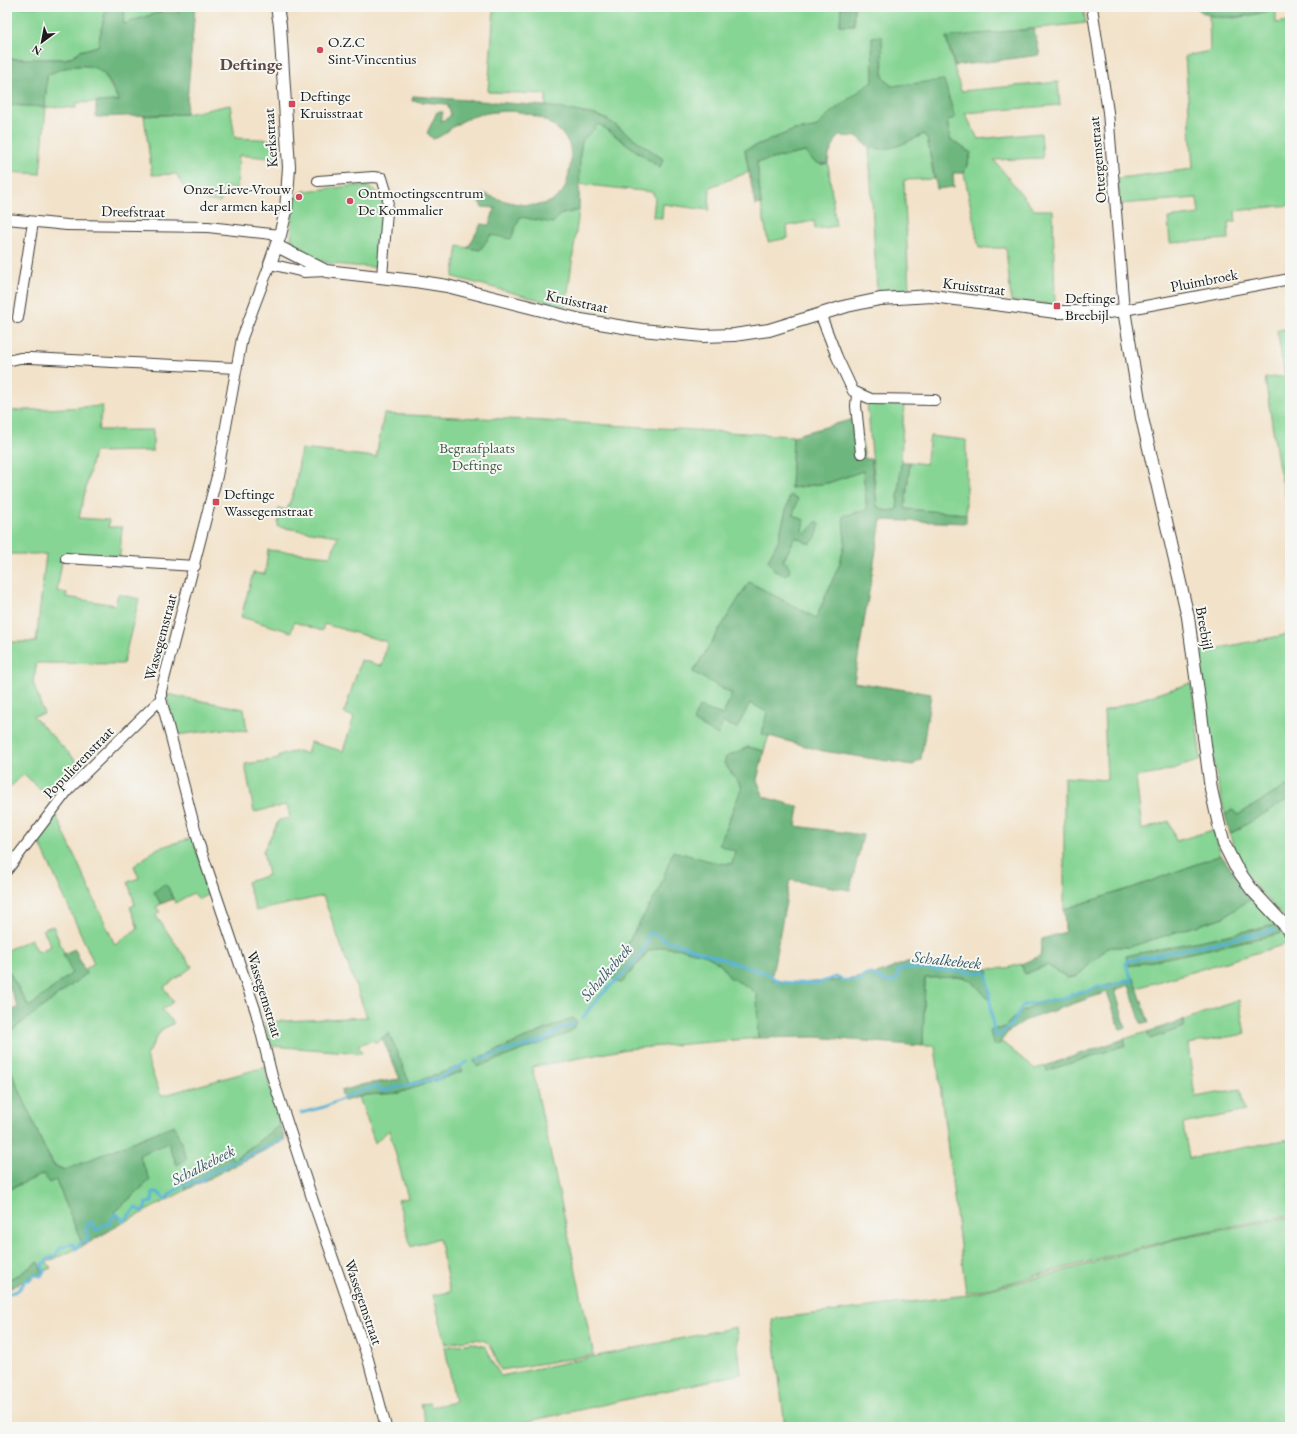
<svg xmlns="http://www.w3.org/2000/svg" width="1297" height="1434" viewBox="0 0 1297 1434" font-family="'EB Garamond',serif">
	<style>
		.green { fill: #87d594; stroke: #527858; fill-rule: evenodd }
		.forest { fill: #6db67e; stroke: #44694d }
		.lines { fill: none; stroke-linecap: round; stroke-linejoin: round }
		.stream { stroke: #57b3d5; stroke-width: 3 }
		.minor-casing { stroke: #3c3a36; stroke-width: 12 }
		.tertiary-casing { stroke: #3c3a36; stroke-width: 14 }
		.minor { stroke: #fff; stroke-width: 10 }
		.tertiary { stroke: #fff; stroke-width: 12 }
		.poi-dot { fill: #d1495b; stroke: #f6f6f2; stroke-width: 1.5 }
		.labels { text-anchor: middle; dominant-baseline: central; stroke-width: 4; stroke-linejoin: round; paint-order: stroke }
		.poi-label { font-size: 15px; fill: #1c1c1c; stroke: #f6f6f2; text-anchor: start }
		.street-label { font-size: 15px; fill: #1c1c1c; stroke: #f6f6f2 }
		.park-label { font-size: 15px; fill: #415d46; stroke: #f6f6f2 }
		.water-label { font-size: 16px; font-style: italic; fill: #345866; stroke: #f6f6f2 }
		.quarter-label { font-size: 17px; font-weight: bold; fill: #5f4945; stroke: #f6f6f2 }
	</style>
	<rect width="100%" height="100%" fill="#f6f6f2"/>
	<filter id="ink" filterUnits="userSpaceOnUse"><feTurbulence type="fractalNoise" baseFrequency=".025" numOctaves="2"/><feDisplacementMap in="SourceGraphic" scale="8" xChannelSelector="R" yChannelSelector="G"/><feConvolveMatrix kernelMatrix="1 2 1 2 8 2 1 2 1" color-interpolation-filters="sRGB"/></filter>
	<filter id="wash" filterUnits="userSpaceOnUse"><feTurbulence type="fractalNoise" baseFrequency=".012" numOctaves="4" result="noise"/><feDisplacementMap in="SourceGraphic" scale="16" xChannelSelector="R" yChannelSelector="G"/><feGaussianBlur stdDeviation="0.9" result="paint"/><feColorMatrix in="noise" values="0 0 0 0 0 0 0 0 0 0 0 0 0 0 0 0 0 1.4 0 .05"/><feComposite in="paint" operator="in"/></filter>
	<g filter="url(#wash)">
		<rect width="100%" height="100%" fill="#f2e2c9"/>
		<!-- green -->
		<path class="green" d="M7,7H106L98,46L80,51L73,56L66,59H7Z
			M125,7H160V12L123,25Z
			M494,7H841L840,25H854V7H1083L1086,23L946,38L961,91L1058,82L1060,105L965,113L978,139L1041,133L1043,158L994,160L1034,210H1053L1055,305L1011,301L1006,248H979L964,173L971,153L950,139L947,120L955,118L891,86L883,76L881,36L872,37L873,81L830,113L815,128L794,130L745,150L749,172L710,187L709,210L663,204L662,218L653,217L655,197L652,192L579,184L580,154L582,141L599,124L660,168L663,159L608,120L596,115L546,106V94L488,92Z
			M1276,10V23L1290,21V205L1235,211L1236,222H1228L1229,239L1170,243L1168,218L1199,214L1197,198L1120,204L1118,178L1193,169L1185,56L1210,51L1209,15L1235,18Z
			M74,66H93L104,74L119,101L76,103V108L46,107L40,174L7,172V105L45,107L47,76L56,70Z
			M230,105L235,138L279,140L280,159L239,155L237,189L223,187L221,202C200,201 184,195 177,174L152,175L144,116L186,114Z
			M924,134L927,137L934,179L904,180L909,290L877,292L869,147C891,150 904,144 924,134Z
			M805,152L821,165L828,163L836,226L815,229L814,221L787,226L788,238L768,242L761,204L757,162Z
			M351,186C367,186 376,186 384,202L379,265L376,267C350,266 309,266 291,242L293,202L296,195L304,191Z
			M579,210L566,307L453,277L458,246L480,250L490,235L519,217C539,220 560,215 579,210Z
			M1285,329L1290,355V516L1278,463L1265,378L1285,376L1277,330Z
			M867,402H904L901,462L897,510L886,511L877,506Z
			M103,406L98,430H153V451L94,452L79,518L109,520L108,527H122L120,556H63L57,591L67,593L66,597L115,605L118,594L139,599L123,664L37,663L33,682L44,714L33,716L83,768L66,784L52,801L24,774L7,790V642H36L46,554H7V411Z
			M384,414L528,420L793,436L791,488L828,483L863,471L867,510L843,517L845,542L840,563L816,618L749,582L693,672L732,694L723,715L699,708L694,721L723,722L737,728L750,703L768,712L762,733L769,735L764,751L748,747L724,763L742,787L719,844L735,851L732,864L717,863L673,852L659,890L621,954L611,975L640,963L648,951L662,947L683,949L703,954L714,960L722,966L729,977L750,988L757,995L758,1038L627,1049L532,1067L594,1355L501,1370C496,1363 496,1355 491,1347C484,1333 458,1342 446,1344L433,1295L450,1292L439,1238L411,1247L398,1200L408,1198L389,1130L375,1143L359,1097L366,1095L399,1093L463,1071L410,1084L389,1033L376,1044L374,1040L358,1045L362,1053L270,1046L265,1022L367,1017L323,896L256,911L247,882L268,875L263,851L279,820L290,818L287,805L254,812L245,764L279,759V755L299,751L307,754L310,742L343,751L354,717L344,713L361,660L382,666L387,642L324,624L322,631L294,622L291,632L241,617L253,573L265,574L268,550L331,556L338,536L278,527L279,508L287,510L295,488L301,449L376,457ZM790,495L793,515L803,520L802,531L805,534L810,530V544L795,537L783,562L768,560L778,541ZM573,1018L569,1033L474,1060Z
			M930,436L966,440V514L905,509L910,462L926,464Z
			M1290,634V784L1238,815L1232,810L1225,815L1213,759L1199,652Z
			M1191,683L1201,760L1160,773L1136,777L1142,830L1169,821L1176,841L1213,830L1221,855L1132,888L1064,909V777L1107,780L1104,711Z
			M166,694L244,709L247,731L225,729L176,735Z
			M1290,798V925L1249,879L1237,861L1230,834Z
			M55,813L115,945L138,928L130,907L135,905L128,882L139,878L134,866L158,848L192,838L211,893L199,899L193,893L175,903L168,887L154,892L161,904L156,907L160,912L156,916L192,967L164,987L173,1002L162,1010L174,1023L161,1030L146,1056L161,1096L265,1067L280,1125L233,1160L228,1152L183,1181L186,1190L121,1224L115,1212L150,1180L138,1155L168,1142L177,1165L187,1159L174,1125L65,1170L54,1165L43,1145L7,1061V1034L86,974L84,970L94,963L37,837Z
			M1252,898L1276,925L1126,956L1129,966L1283,933L1290,943L1137,988L1134,978L1016,1016L1003,1028L991,1030L998,1045L1002,1042L1035,1069L1045,1066L1047,1070L1126,1045L1124,1039L1147,1032L1150,1039L1184,1027V1020L1239,1000L1245,1034L1188,1044L1195,1097L1240,1089L1245,1111L1183,1124L1189,1158L1290,1139V1215L1192,1234L994,1287L966,1293L935,1046H923L925,978L962,977L972,981L989,999L988,969L1007,968L1021,964L1025,974L1047,965L1068,978L1076,977L1108,947H1129L1224,917Z
			M53,926L72,973L29,1007L7,968V950L31,939L38,952L51,946L43,929Z
			M44,1174L56,1180L83,1246L47,1262L51,1268L42,1272L37,1262L20,1274L7,1280V1190Z
			M1290,1217V1427H785L772,1319L967,1295L1052,1274L1188,1236Z
			M736,1327L741,1374L507,1426V1427H427L421,1404L430,1403L431,1407L455,1402L445,1347L472,1343L486,1347L494,1365L501,1376Z"/>
		<!-- forest -->
		<path class="forest" d="M106,7H125L123,24L160,12H179V7H195L186,114L96,117V102L119,101C115,92 110,80 103,73C89,60 62,66 47,76L45,107L7,105V59H66L73,56L80,51L98,46Z
			M841,7H854V25H840Z
			M1196,7H1276V10C1255,14 1212,26 1196,7Z
			M1034,29L1040,55L955,66L946,37Z
			M882,36L883,76L891,86L944,80L955,118L947,120L950,139L971,153L964,173H953L954,187L937,189L927,138L924,134C909,141 887,154 870,147C866,146 862,140 858,137L838,136L829,155L828,163C817,166 812,161 805,152L757,162L761,204L755,205L745,150L794,130L815,128L830,113L873,81L872,37Z
			M413,96L546,106L596,115L608,120L663,159L660,168L599,124L582,141L580,154L579,210L559,215L553,223L520,217L511,239L491,235L480,250L468,248L481,224L489,225L495,208L482,207L478,200L483,193C513,206 564,219 569,172C571,163 572,151 568,142C554,118 522,108 496,112C482,113 468,117 456,125C448,130 442,137 433,139L427,133L437,112H443L441,121L448,118L451,114L447,104L412,101Z
			M857,418L865,459H871L877,506L886,511L897,510L901,462H910L905,509L966,514V523L881,520L854,682L931,694L921,759L913,765L823,751L762,734L767,712L750,703L737,728L723,722L718,735L693,721L699,707L723,715L732,694L693,672L749,582L816,618L840,563L845,542L843,516L867,510L863,471L828,483L791,488L793,436Z
			M790,495L798,499L793,515L804,520L802,531L805,534L817,521L820,525L816,537L810,544L795,537L783,561L788,564L790,572L784,575L775,571L768,560L778,541Z
			M748,747L764,751L757,780L764,797L799,807L796,826L863,835L850,890L790,880L771,980L797,983L846,980L880,973L907,962L988,969L989,1000L972,981L962,977L925,978L923,1046L816,1037L758,1038L757,995L750,988L729,977L722,966L714,960L703,954L683,949L662,947L648,951L622,983L616,982L611,975L621,954L659,890L673,851L717,863L732,864L735,851L719,845L742,787L724,763L726,757Z
			M1290,784V798L1230,834L1225,815L1232,810L1238,815Z
			M1221,855L1252,898L1224,917L1129,947H1108L1076,977L1068,978L1047,965L1025,974L1021,964L1040,956L1042,939L1065,932L1064,909L1132,888Z
			M164,884L168,887L173,899L161,904L154,892Z
			M1276,925L1283,933L1129,966L1126,956Z
			M75,949L86,974L7,1034V1014L18,1007L7,982V968L29,1007L72,973L63,954Z
			M1134,978L1149,1023H1141L1129,985L1115,990L1126,1028L1120,1029L1107,992L1024,1021L1008,1032L998,1045H993L990,1030L1003,1028L1016,1016L1034,1005Z
			M573,1018L577,1023L569,1033L477,1067L474,1060Z
			M1184,1020V1027L1150,1039L1147,1032Z
			M389,1033L410,1084L460,1066L463,1071L399,1093L366,1095L344,1101L341,1091L365,1084L400,1079L382,1038Z
			M1124,1039L1126,1045L1047,1071L1045,1066Z
			M7,1061L43,1145L53,1165L65,1170L174,1125L187,1159L177,1165L168,1143L139,1155L150,1180L115,1212L121,1224L83,1246L56,1180L49,1183L44,1174L7,1190Z
			M280,1125L285,1140L186,1190L183,1182L227,1152L234,1160Z
			M38,1262L42,1272L7,1290V1280L20,1274Z"/>
		<g class="lines">
			<!-- stream -->
			<path class="stream" d="M583,1018C587,1013 590,1007 594,1003C607,987 650,955 648,934L651,932L668,941L768,974L779,982L816,984L836,977L842,980L862,981L864,975L871,974C878,977 893,989 898,976C899,974 898,972 899,970L904,968L987,973L994,1035L999,1036L1011,1025L1024,1005L1066,997L1081,991H1089L1097,987H1109L1125,980L1133,982L1125,963L1127,961L1275,930
				M476,1060L543,1041L562,1028L574,1024
				M301,1113L324,1107L362,1090L378,1087L382,1091L439,1078L467,1062
				M7,1293C18,1293 21,1288 26,1280H30L34,1275L41,1276L44,1271L42,1265L49,1258L55,1256L60,1248L72,1244L76,1249L80,1243L88,1241L86,1226L88,1222L93,1224L96,1231L104,1225L110,1224L114,1215L117,1214L124,1221L136,1208L141,1211L145,1209L146,1203L152,1202L153,1192H158L165,1200L170,1194L187,1183L191,1184L198,1180L202,1181L207,1174L282,1140"/>
		</g>
	</g>
	<g filter="url(#ink)">
		<g class="lines">
			<!-- minor casing -->
			<g class="minor-casing">
				<path id="minor" d="M1092,7L1108,112L1124,310L1290,279
					M318,181L373,177L382,178L388,198L382,277
					M7,219L67,225L208,227L280,235
					M326,271L304,272L270,264L242,338L217,476L161,691V699L199,844L256,1012L272,1076L313,1201L368,1359L386,1427
					M821,316L837,357L853,391L871,399L935,400
					M18,318L33,222
					M7,361L20,358H30L236,368
					M857,394L856,406L861,453
					M66,558L195,566
					M7,870L68,790L161,699"/>
			</g>
			<!-- tertiary casing -->
			<g class="tertiary-casing">
				<path id="tertiary" d="M277,246L326,271L415,281L447,286L581,320L642,330L703,336L734,335L769,330L847,306L880,299L932,296L1056,312H1108L1124,310L1142,418L1188,617L1211,789L1219,825L1224,844L1235,866L1252,890L1290,931
					M270,264L280,235L286,211L289,167L280,25L277,7"/>
			</g>
			<!-- minor -->
			<use href="#minor" class="minor"/>
			<!-- tertiary -->
			<use href="#tertiary" class="tertiary"/>
		</g>
	</g>
	<!-- markers -->
	<g class="poi-dot">
		<circle cx="320" cy="50" r="4"/>
		<rect x="288" y="100" width="8" height="8" rx="2"/>
		<circle cx="299" cy="197" r="4"/>
		<circle cx="350" cy="201" r="4"/>
		<rect x="1053" y="302" width="8" height="8" rx="2"/>
		<rect x="212" y="498" width="8" height="8" rx="2"/>
	</g>
	<g class="labels">
		<!-- poi labels -->
		<g class="poi-label">
			<text x="328" y="41">O.Z.C<tspan x="328" dy="17">Sint-Vincentius</tspan></text>
			<text x="300" y="95">Deftinge<tspan x="300" dy="17">Kruisstraat</tspan></text>
			<text x="291" y="188" text-anchor="end">Onze-Lieve-Vrouw<tspan x="291" dy="17">der armen kapel</tspan></text>
			<text x="358" y="192">Ontmoetingscentrum<tspan x="358" dy="17">De Kommalier</tspan></text>
			<text x="1065" y="297">Deftinge<tspan x="1065" dy="17">Breebijl</tspan></text>
			<text x="224" y="493">Deftinge<tspan x="224" dy="17">Wassegemstraat</tspan></text>
		</g>
		<!-- street labels -->
		<g class="street-label">
			<text transform="translate(270 138) rotate(-94)">Kerkstraat</text>
			<text transform="translate(1097 160) rotate(-95)">Ottergemstraat</text>
			<text transform="translate(133 211) rotate(1)">Dreefstraat</text>
			<text transform="translate(1204 280) rotate(-11)">Pluimbroek</text>
			<text transform="translate(974 286) rotate(7)">Kruisstraat</text>
			<text transform="translate(577 301) rotate(12)">Kruisstraat</text>
			<text transform="translate(1205 628) rotate(80)">Breebijl</text>
			<text transform="translate(160 637) rotate(-75)">Wassegemstraat</text>
			<text transform="translate(78 762) rotate(-46)">Populierenstraat</text>
			<text transform="translate(265 994) rotate(73)">Wassegemstraat</text>
			<text transform="translate(364 1302) rotate(71)">Wassegemstraat</text>
		</g>
		<!-- park labels -->
		<g class="park-label">
			<text x="477" y="447">Begraafplaats<tspan x="477" dy="17">Deftinge</tspan></text>
		</g>
		<!-- water labels -->
		<g class="water-label">
			<text transform="translate(947 960) rotate(6)">Schalkebeek</text>
			<text transform="translate(606 972) rotate(-49)">Schalkebeek</text>
			<text transform="translate(203 1165) rotate(-27)">Schalkebeek</text>
		</g>
		<!-- quarter labels -->
		<g class="quarter-label">
			<text x="251" y="64">Deftinge</text>
		</g>
	</g>
	<!-- margin -->
	<rect width="1297" height="1434" fill="none" stroke="#f6f6f2" stroke-width="24"/>
	<!-- north arrow -->
	<g transform="translate(42 42) rotate(212)" stroke="#f6f6f2" stroke-width="3" paint-order="stroke">
	<path d="M0-3L7 15L0 10L-7 15Z" fill="#1c1c1c"/>
	<text y="-6" font-size="11" font-weight="bold" text-anchor="middle" fill="#1c1c1c">N</text>
	</g>
</svg>
